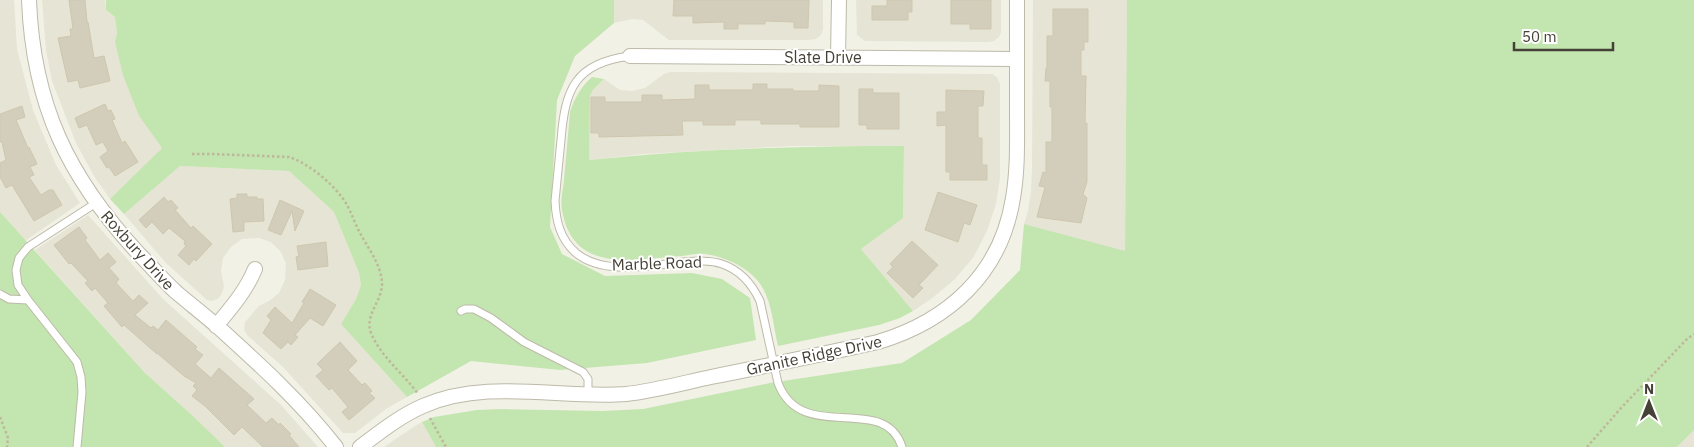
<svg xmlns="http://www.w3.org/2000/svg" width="1694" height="447" viewBox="0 0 1694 447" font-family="'IBM Plex Sans',sans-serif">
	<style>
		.residential { fill: #e6e4d4 }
		.green { fill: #c3e5b0 }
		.building { fill: #d3cebc; stroke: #cec7af }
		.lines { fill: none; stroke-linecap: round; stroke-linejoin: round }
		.lane-casing { stroke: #bdbaa9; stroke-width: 9 }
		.street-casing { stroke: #bdbaa9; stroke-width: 16 }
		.path { stroke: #beb89b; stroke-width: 2.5; stroke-dasharray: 2.5 2.5; stroke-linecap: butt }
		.lane { stroke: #fff; stroke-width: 7 }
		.street { stroke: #fff; stroke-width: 14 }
		.labels { text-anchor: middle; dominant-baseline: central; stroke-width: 4; stroke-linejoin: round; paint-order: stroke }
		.street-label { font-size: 16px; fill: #454136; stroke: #fff }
	</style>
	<rect width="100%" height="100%" fill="#f2f1e6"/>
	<!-- residential -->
	<path class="residential" d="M0,0H14L17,49L33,110L56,165L80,203L25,241L0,212Z
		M42,0H105L106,10L115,17L117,33L115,42L139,116L162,148L110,199L94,176L76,143L52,81L46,50Z
		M614,0H823V29L821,35L816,39L808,40H669L643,20L632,19L614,23Z
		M856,0H1001V32L999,37L994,41L988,42L865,41L857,35Z
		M1033,0H1127L1125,252L1024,224L1028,211L1031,191L1032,168Z
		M670,72L992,74L997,77L1000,84V178L996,204L987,231L973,258L954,280L931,299L913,311L861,249L903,217L904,146H792L643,154L589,160L590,96L593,90L604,79L620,90L632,91L645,88L664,74Z
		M180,166L289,171L334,212L359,273L361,285L356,299L341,324L407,397L386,409L355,433H343L283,367L248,336L244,330L245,322L259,306L269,301L279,293L285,280L286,264L281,252L271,242L259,238L242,239L231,247L223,258L221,271L224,286L222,293L219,298L212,301L207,300L166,263L124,214Z
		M88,215L163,299L281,405L318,447H225L193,416L145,373L35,250Z
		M422,422L436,447H384L415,426Z
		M1694,430V447H1677Z"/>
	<!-- green -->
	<path class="green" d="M106,0H614V23L575,56L557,100L550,227L562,254L605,276L692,273L722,279L750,298L756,340L647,363L560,370L471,361L407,397L341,324L356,299L361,285L359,273L334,212L289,171L180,166L124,214L110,199L162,148L139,116L123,75L115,42L117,33L115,17L106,10Z
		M1127,0H1694V430L1677,447H436L422,422L434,417L477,410L501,409L603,411L643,409L770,383L902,363L971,320L1020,270L1024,224L1125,251Z
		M592,77L604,79L593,90L590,96L589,160C694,149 799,146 904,146L903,218L861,249L913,311L900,318L879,325L778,346C773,325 772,298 758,281C744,265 725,257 705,254C698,253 690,255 682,256C634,259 573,275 562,210C560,201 563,189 564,180C566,157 568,135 570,112C575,97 581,87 592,77Z
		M0,212L145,373L193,416L225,447H0Z"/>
	<!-- building -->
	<path class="building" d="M69,0H85L87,22H88L94,58L104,56L110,81L80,88L78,80L68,82L58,38L71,36L70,29H73Z
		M674,0H809L808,28H794V22L765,21V24H738V29H724V22L693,23V16H673Z
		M887,0H912V12H908V20H872V6H887Z
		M951,0H991V29H970V24H951Z
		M1053,9H1088V42H1084V50H1081V76H1086L1085,123H1087V182L1083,194L1087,198L1081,223L1037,217L1045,187L1039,186L1043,172L1046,173V142H1052V107H1050V81H1045L1046,68H1047V36H1053Z
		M753,84H767V89H793V91H819V85L839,86V127H800V124H761V120H735V125H703V121H682L683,135L599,137V133H591V97H605V102H642V95H662V100L695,99V85H709V90H753Z
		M859,89H873V93H899V129H867V125H859Z
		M946,90L984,91L983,106H978V138H982V165H987V180H950V172H946V125L937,126V112H946Z
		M105,104L108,111L111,110L115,119L112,120L122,143L125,141L138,162L115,176L109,167L107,168L100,157L108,151L103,142L96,145L87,125L79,128L75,118Z
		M22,106L25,117L16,120L28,148L29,147L37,164L30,167L34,175L29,177L41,195L49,190H53L62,205L34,221L12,185L6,188L0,177V163L6,160L2,142H0V114Z
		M938,192L977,205L970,225L964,223L958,242L925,230Z
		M237,194H247V197H257V199H263L264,221L244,222V231L233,232L230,199L237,198Z
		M164,197L168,202L171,200L178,208L175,210L191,228L193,226L212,244L196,261L194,259L189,265L178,255L186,246L184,244L185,241L169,228L163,234L152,222L146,228L139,220Z
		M280,200L304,211L295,231L292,211L281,235L268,230Z
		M79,227L87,238L85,240L100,260L108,253L116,262L109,268L119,279L116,283L133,301L139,295L148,303L135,315L151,328L153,326L158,330L166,320L197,347L195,349L203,355L195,364L211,378L219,368L254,399L247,405L266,423L272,418L279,425L280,423L291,434L289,435L299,447H263L242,427L234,435L205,406L192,396L197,390L193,386L196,383L184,376L157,353V354L124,325L122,327L104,306L108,303L95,288L92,291L85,283L88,281L71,263L69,264L54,245Z
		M912,241L938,265L919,285L923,288L913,298L887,273L893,267L890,264Z
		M326,242L328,266L298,270L296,257L299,256L297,246Z
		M310,289L336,305L323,326L310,318L295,335L298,337L291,345L288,342L281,349L263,333L271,320L267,316L275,307L292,323L304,303L302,302Z
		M340,342L357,361L348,370L362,385L365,383L372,391L369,393L375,398L349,420L342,412L348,407L332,388L329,390L316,376L323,370L317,364Z"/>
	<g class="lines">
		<!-- lane casing -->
		<g class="lane-casing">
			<path id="lane" d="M630,56C575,63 565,89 561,140C559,160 557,181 555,201C556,221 560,239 576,253C604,276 651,265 684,262C697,261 710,260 722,264C740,270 752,284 760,301L778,383C802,446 884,391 902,447
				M0,294L9,299L28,300
				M461,311L465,309H474L491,318L524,342L583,372L588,379V394
				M77,447L82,392L81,377L77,362L28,300L18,285L16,270L19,258L28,247L96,203"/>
		</g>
		<!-- street casing -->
		<g class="street-casing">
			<path id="street" d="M29,0C33,105 68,177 139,254C151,266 163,280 176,292C189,303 203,314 217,326C259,364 301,402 336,447
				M630,56L1017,59
				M838,57L839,0
				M216,326C231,308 246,291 255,269
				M360,447C380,432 400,416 423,406C486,378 560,399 626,394C654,391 683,383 711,377C767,366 822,354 878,342C948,321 1001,274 1013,198C1018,169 1017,140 1017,111C1017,74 1017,37 1017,0"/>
		</g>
		<!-- path -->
		<path class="path" d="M192,154H212L289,157C309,163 337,187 347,205C352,214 355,224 360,233C368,248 381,265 382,282C383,301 364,314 371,333C381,357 403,373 418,394
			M0,417L8,438L7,447
			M430,418L446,447
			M1587,447L1621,408L1687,339L1694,334"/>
		<!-- lane -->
		<use href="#lane" class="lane"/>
		<!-- street -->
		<use href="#street" class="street"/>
	</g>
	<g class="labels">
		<!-- street labels -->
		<g class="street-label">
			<text x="823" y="57">Slate Drive</text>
			<text transform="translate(138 250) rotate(48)">Roxbury Drive</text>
			<text transform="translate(657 263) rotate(-2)">Marble Road</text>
			<text transform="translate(814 355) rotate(-12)">Granite Ridge Drive</text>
		</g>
	</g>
	<!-- north arrow -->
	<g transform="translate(1649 402)" stroke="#ffffff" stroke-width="4" paint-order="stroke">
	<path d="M0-4L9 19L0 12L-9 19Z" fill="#454136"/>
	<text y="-8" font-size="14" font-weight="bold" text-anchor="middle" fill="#454136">N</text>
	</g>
	<!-- scale -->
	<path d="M1514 42v8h99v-8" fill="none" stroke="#454136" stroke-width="2.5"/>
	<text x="1522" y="42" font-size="15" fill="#454136" stroke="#ffffff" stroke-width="4" paint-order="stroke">50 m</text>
</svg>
